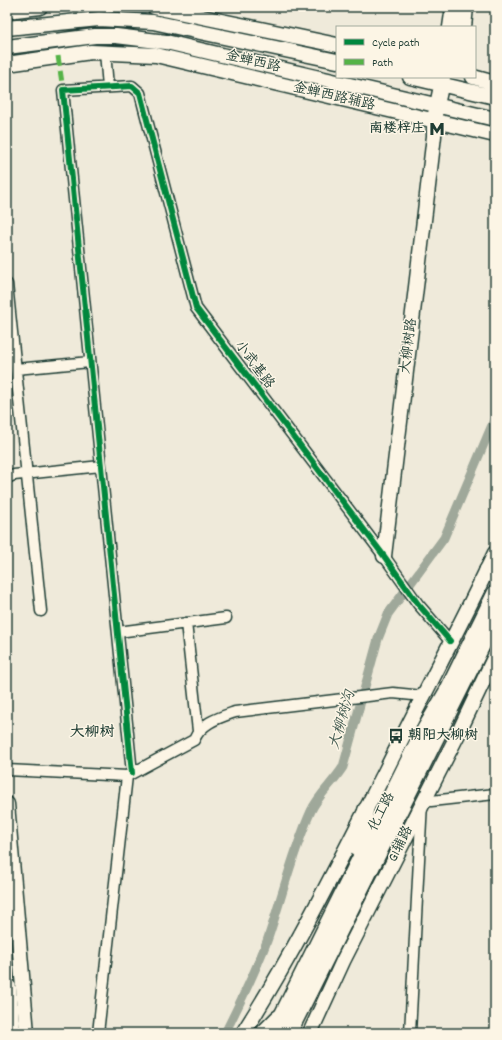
<svg xmlns="http://www.w3.org/2000/svg" width="502" height="1040" viewBox="0 0 502 1040" font-family="Dekko,'LXGW WenKai TC',sans-serif">
	<style>
		.lines { fill: none; stroke-linecap: round; stroke-linejoin: round }
		.canal { stroke: #9fa89a; stroke-width: 9 }
		.street-casing { stroke: #1f3d34; stroke-width: 13 }
		.secondary-casing { stroke: #1f3d34; stroke-width: 17 }
		.primary-casing { stroke: #1f3d34; stroke-width: 18 }
		.highway-casing { stroke: #1f3d34; stroke-width: 21 }
		.street { stroke: #fcf5e5; stroke-width: 10 }
		.secondary { stroke: #fcf5e5; stroke-width: 14 }
		.primary { stroke: #fcf5e5; stroke-width: 15 }
		.highway { stroke: #fcf5e5; stroke-width: 18 }
		.quiet { stroke: #55b346; stroke-width: 5; stroke-dasharray: 10 5; stroke-linecap: butt }
		.cycleway-casing { stroke: #fcf5e5; stroke-width: 8 }
		.cycleway { stroke: #00873e; stroke-width: 6 }
		.labels { text-anchor: middle; dominant-baseline: central; stroke-width: 3; stroke-linejoin: round; paint-order: stroke }
		.street-label { font-size: 14px; fill: #1f3d34; stroke: #fcf5e5 }
		.poi-label { font-size: 14px; font-weight: bold; fill: #1f3d34; stroke: #fcf5e5; text-anchor: end }
		.water-label { font-size: 15px; font-style: italic; fill: #455d53; stroke: #fcf5e5 }
		.neighbourhood-label { font-size: 15px; font-weight: bold; fill: #1f3d34; stroke: #fcf5e5 }
	</style>
	<rect width="100%" height="100%" fill="#efeada"/>
	<filter id="ink" filterUnits="userSpaceOnUse"><feTurbulence type="fractalNoise" baseFrequency=".025" numOctaves="2"/><feDisplacementMap in="SourceGraphic" scale="8" xChannelSelector="R" yChannelSelector="G"/><feConvolveMatrix kernelMatrix="1 2 1 2 8 2 1 2 1" color-interpolation-filters="sRGB"/></filter>
	<g filter="url(#ink)">
		<g class="lines">
			<!-- canal -->
			<path class="canal" d="M225,1033C240,1003 255,973 267,941C282,898 292,853 311,811C319,794 333,783 343,767L378,639L388,614L444,538L495,418"/>
			<!-- street casing -->
			<g class="street-casing">
				<path id="street" d="M105,52L108,87
					M7,284L41,611
					M16,369L90,362
					M7,478L14,475L101,466
					M186,623L198,731
					M118,632L226,618
					M7,770L127,776L194,740C201,723 218,718 235,712L393,693L423,696
					M132,773L63,90L132,86L140,93L196,308L384,556L418,604L450,641
					M98,1033L127,776
					M410,1033L422,802L495,794"/>
			</g>
			<!-- secondary casing -->
			<g class="secondary-casing">
				<path id="secondary" d="M154,7L337,45
					M7,11L40,7
					M450,27L453,7
					M464,27L466,7
					M7,28L99,19L153,22L337,61
					M7,47L95,36H116L166,42L495,119
					M7,64L91,52L156,55L495,135
					M410,77L495,97
					M473,77L495,83
					M384,556L434,136V119L443,77
					M7,804L27,1033
					M243,1033C296,950 340,860 385,772C421,699 460,627 495,553
					M310,1033L343,961L458,734L495,656"/>
			</g>
			<!-- primary casing -->
			<g class="primary-casing">
				<path id="primary" d="M487,570L495,562
					M358,849L366,809
					M275,1029L419,739L447,691L495,593
					M289,1033L495,620"/>
			</g>
			<!-- highway casing -->
			<g class="highway-casing">
				<path id="highway" d="M7,988L11,1033
					M265,1033L279,1019"/>
			</g>
			<!-- street -->
			<use href="#street" class="street"/>
			<!-- secondary -->
			<use href="#secondary" class="secondary"/>
			<!-- primary -->
			<use href="#primary" class="primary"/>
			<!-- highway -->
			<use href="#highway" class="highway"/>
			<!-- quiet -->
			<path class="quiet" d="M58,56L63,90"/>
			<!-- cycleway casing -->
			<g class="cycleway-casing">
				<path id="cycleway" d="M132,773L63,90L132,86L140,93L196,308L384,556L418,604L450,641"/>
			</g>
			<!-- cycleway -->
			<use href="#cycleway" class="cycleway"/>
		</g>
	</g>
	<!-- icons -->
	<defs>
		<g id="metro-bare" transform="scale(1.2)"><path d="M-5.5 5V-5H-3L0 0L3-5H5.5V5H3V-.5L0 4L-3-.5V5Z" fill="#1f3d34" stroke="#fcf5e5" stroke-width="2.5" paint-order="stroke"/></g>
		<g id="bus-bare" transform="scale(1.2)"><path d="M-5-6H5V4H4V6H2V4H-2V6H-4V4H-5ZM-3.5-4V0h7V-4ZM-3.5 1.2v1.5H-2V1.2ZM2 1.2v1.5H3.5V1.2Z" fill="#1f3d34" stroke="#fcf5e5" stroke-width="2.5" paint-order="stroke"/></g>
	</defs>
	<g fill-rule="evenodd">
		<use href="#metro-bare" x="437" y="129"/>
		<use href="#bus-bare" x="396" y="736"/>
	</g>
	<g class="labels">
		<!-- street labels -->
		<g class="street-label">
			<text transform="translate(253 62) rotate(13)">金蝉西路</text>
			<text transform="translate(334 97) rotate(13)">金蝉西路辅路</text>
			<text transform="translate(409 346) rotate(-83)">大柳树路</text>
			<text transform="translate(254 365) rotate(53)">小武基路</text>
			<text transform="translate(382 812) rotate(-63)">化工路</text>
			<text transform="translate(401 844) rotate(-64)">G1辅路</text>
		</g>
		<!-- poi labels -->
		<g class="poi-label">
			<text x="425" y="129">南楼梓庄</text>
			<text x="408" y="736" text-anchor="start">朝阳大柳树</text>
		</g>
		<!-- water labels -->
		<g class="water-label">
			<text transform="translate(343 720) rotate(-74)">大柳树沟</text>
		</g>
		<!-- neighbourhood labels -->
		<g class="neighbourhood-label">
			<text x="92" y="733">大柳树</text>
		</g>
	</g>
	<!-- margin -->
	<rect width="502" height="1040" fill="none" stroke="#fcf5e5" stroke-width="24"/>
	<rect x="12" y="12" width="478" height="1016" fill="none" stroke="#1f3d34" stroke-width="1.5" filter="url(#ink)"/>
	<!-- legend -->
	<rect x="336" y="26" width="140" height="52" fill="#fcf5e5" stroke="#a4ab9e"/>
	<rect x="344" y="39" width="20" height="6" fill="#00873e" stroke="#a4ab9e"/>
	<text x="372" y="46" font-size="12" fill="#1f3d34">Cycle path</text>
	<rect x="344" y="59" width="20" height="6" fill="#55b346" stroke="#a4ab9e"/>
	<text x="372" y="66" font-size="12" fill="#1f3d34">Path</text>
</svg>
